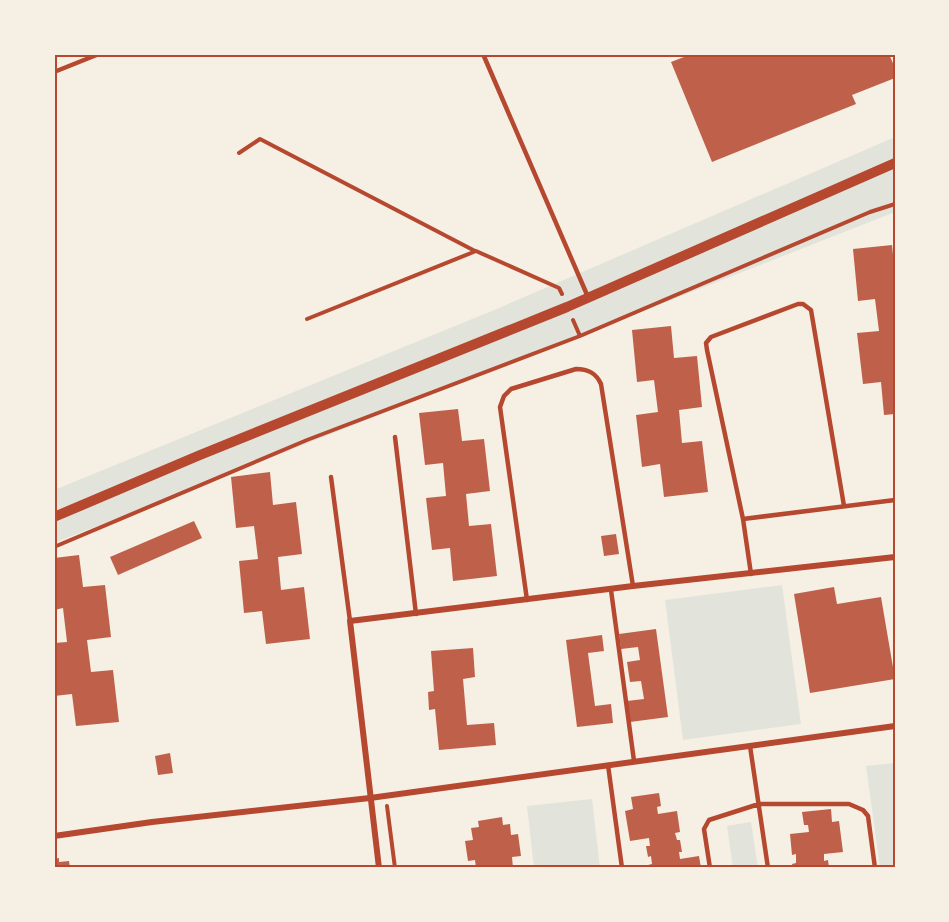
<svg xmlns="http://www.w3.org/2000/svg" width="949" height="922" viewBox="0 0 949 922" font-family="Roboto,sans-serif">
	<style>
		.green { fill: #e2e4dc }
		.building { fill: #bf614a }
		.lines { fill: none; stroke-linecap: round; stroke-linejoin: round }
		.path { stroke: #b5482f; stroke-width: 4 }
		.service { stroke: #b5482f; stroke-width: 4.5 }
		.minor { stroke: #b5482f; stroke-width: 6 }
		.tertiary { stroke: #b5482f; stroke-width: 10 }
		.neatline { fill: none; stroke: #b5482f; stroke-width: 2 }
	</style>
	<rect width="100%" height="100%" fill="#f6efe4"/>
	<!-- green -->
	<path class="green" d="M895,137V212L54,543V490L499,308Z
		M782,585L801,724L683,740L665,600Z
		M895,763V868H880L866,766Z
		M592,799L600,868H534L527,806Z
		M751,822L758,868H733L727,826Z"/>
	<!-- building -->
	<path class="building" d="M682,54H889L895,68V78L852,95L856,104L712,162L671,62L684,57Z
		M892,245L895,274V414L884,415L881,382L863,384L857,333L879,331L875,299L858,301L853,249Z
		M671,326L674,358L697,356L702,407L679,410L682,443L702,441L708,492L664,497L660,464L642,467L636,415L658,412L654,380L637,382L632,330Z
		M458,409L462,441L484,439L490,491L466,494L469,526L491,524L497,576L453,581L450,548L432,550L426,498L446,496L443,463L425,465L419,413Z
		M270,472L273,505L296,502L302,554L278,557L281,590L304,587L310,639L266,644L262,611L244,613L239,561L258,559L254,526L236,528L231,477Z
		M194,521L202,538L118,575L110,557Z
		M616,534L619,554L604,556L601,536Z
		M79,555L83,587L105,585L111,637L87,640L91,672L113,670L119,722L76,726L72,694L54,696V643L67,642L63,608L54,610V558Z
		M834,587L837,604L881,597L895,679L810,693L794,594Z
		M656,629L668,717L630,722L627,701L644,699L641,681L630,682L627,662L640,660L638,647L621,649L619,634Z
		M602,635L604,651L588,653L595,706L611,704L613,723L577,727L566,640Z
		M473,648L475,677L463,679L467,725L494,723L496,745L439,750L435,709L429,710L428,692L434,691L431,651Z
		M170,753L173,773L158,775L155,756Z
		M659,793L661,806L657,807L658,814L677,811L680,832L675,833L677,840H680L682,852H679L680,859L699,856L701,868H649L648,865L652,864L651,856L648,857L646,846H650L649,838L630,841L625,811L633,809L631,797Z
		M831,809L832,822L839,821L843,852L824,854V861L828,860L829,868H793L792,864L796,863V854L792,855L790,834L809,832L808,825H804L802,812Z
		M502,817L503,825L510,824L511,835L518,834L521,856L512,857L513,868H476L475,860L468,861L465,841L473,840L471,828L479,827L478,821Z
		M59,858V862L69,861L70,868H54V859Z"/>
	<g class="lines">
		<!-- path -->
		<path class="path" d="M239,153L260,139L475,251
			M307,319L476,251L559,288L562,294
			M573,320L580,336
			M54,547L307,440L580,336L870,212L895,204
			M387,806L395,868"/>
		<!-- service -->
		<path class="service" d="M483,54L588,297
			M54,72L99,54
			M395,437L416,614
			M331,477L350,621
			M743,519L895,500
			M751,574L743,519L707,350L706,343L711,337L798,304H803L811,310L844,506
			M611,590L634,761
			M527,600L500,407L504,396L511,389L576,369C588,369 596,373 601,384L633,586
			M750,746L768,868
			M608,765L622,868
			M710,868L704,829L709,820L759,804H849L863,810L868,816L875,868"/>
		<!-- minor -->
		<path class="minor" d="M54,836L152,822L370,798L895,726
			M379,868L350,621L633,586L895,557"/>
		<!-- tertiary -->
		<path class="tertiary" d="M54,517L200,455L567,307L895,163"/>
	</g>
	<!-- border -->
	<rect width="949" height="922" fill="none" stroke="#f6efe4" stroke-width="111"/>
	<rect x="56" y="56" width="838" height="810" class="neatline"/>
</svg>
